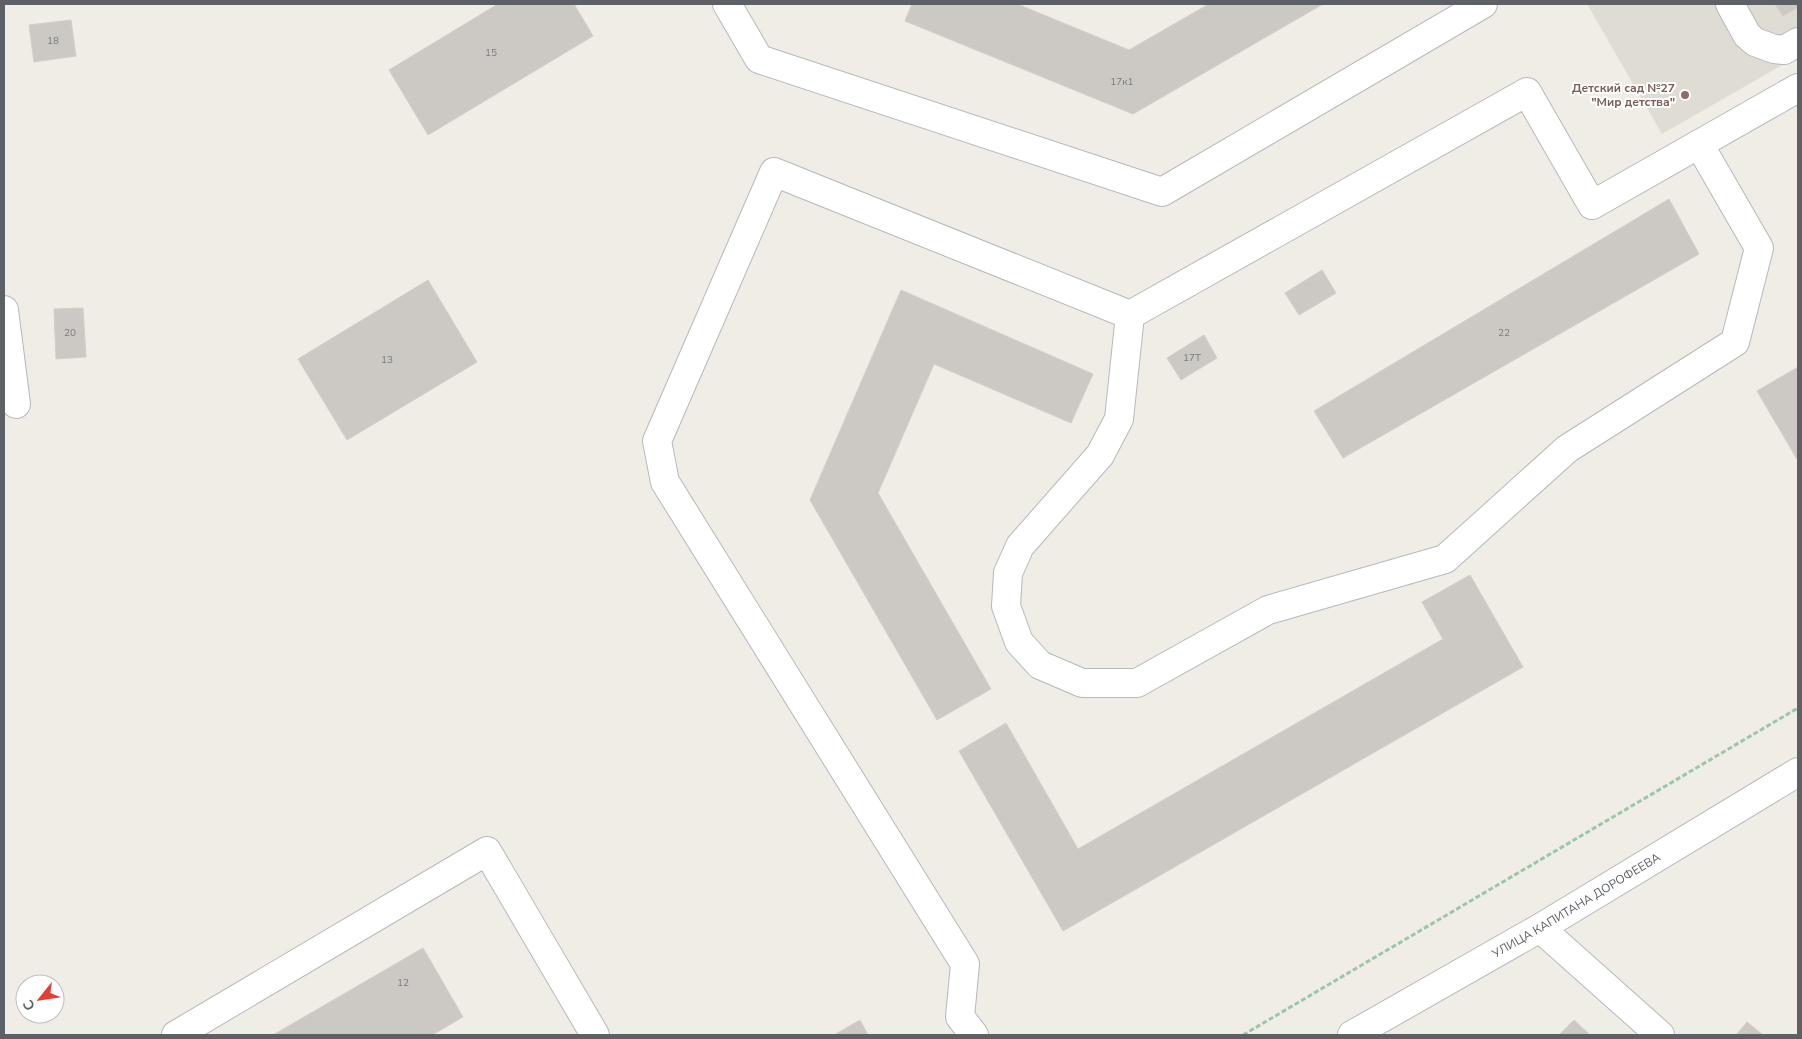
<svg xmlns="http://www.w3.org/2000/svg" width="1802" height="1039" viewBox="0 0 1802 1039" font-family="'Nunito Sans',sans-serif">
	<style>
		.education { fill: #dfdcd3 }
		.building { fill: #ccc9c5; stroke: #d4cec4 }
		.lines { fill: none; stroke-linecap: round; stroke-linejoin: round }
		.minor-casing { stroke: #b6b8bc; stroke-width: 30 }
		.path { stroke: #9cc7a6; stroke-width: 3; stroke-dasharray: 5 2.5; stroke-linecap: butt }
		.minor { stroke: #fff; stroke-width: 28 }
		.education-dot { fill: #8d6e63; stroke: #fff; stroke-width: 2 }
		.labels { text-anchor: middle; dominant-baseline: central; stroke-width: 4; stroke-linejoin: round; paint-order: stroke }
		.number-label { font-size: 10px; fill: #797b7e }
		.education-label { font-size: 12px; font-weight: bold; fill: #785e54; stroke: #fff; text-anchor: end }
		.street-label { font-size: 12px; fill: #5d6166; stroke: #fff }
	</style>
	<rect width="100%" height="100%" fill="#efede5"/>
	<!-- education -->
	<path class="education" d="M1587,4H1798V56L1662,134Z"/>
	<!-- building -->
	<path class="building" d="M498,4H574L593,36L428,135L389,70Z
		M912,4H1017L1129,50L1209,4H1323L1133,114L905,21Z
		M1775,4H1798V7L1783,16Z
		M71,20L76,56L34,62L29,25Z
		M1669,199L1699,254L1343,458L1314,411Z
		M1322,270L1336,293L1299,315L1285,293Z
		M428,280L477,362L347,440L298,359Z
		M901,290L1093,374L1071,423L934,364L878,493L991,689L937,720L810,500Z
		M83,308L86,357L56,359L54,309Z
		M1204,335L1217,358L1181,380L1167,358Z
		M1798,367V461L1757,391Z
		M1470,575L1523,667L1063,931L959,751L1006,723L1078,849L1443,639L1422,602Z
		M423,948L463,1017L432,1035H273Z
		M860,1020L868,1035H834Z
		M1574,1020L1590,1035H1559Z
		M1747,1022L1763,1035H1736Z"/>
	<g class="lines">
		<!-- minor casing -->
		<g class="minor-casing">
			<g id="minor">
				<path d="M727,4L759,59L1162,192L1483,4"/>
				<path d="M1730,4L1747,35L1755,42L1774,49L1784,50L1798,42"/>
				<path d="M4,310L16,404"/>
				<path d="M1130,315L1119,419L1100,455L1020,546L1008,573L1006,606L1019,642L1040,665L1082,683H1137L1268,610L1445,559L1567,449L1735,342L1759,248L1699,144"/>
				<path d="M1540,928L1660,1035"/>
				<path d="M176,1035L487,851L595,1035"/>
				<path d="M974,1035L960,1017L965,964L665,482L657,441L774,172L1130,315L1527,92L1592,205L1798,88"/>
				<path id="s1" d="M1352,1035L1540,928L1798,772"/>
			</g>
		</g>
		<!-- path -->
		<path class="path" d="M1243,1035L1798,708"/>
		<!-- minor -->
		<use href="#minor" class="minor"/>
	</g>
	<!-- markers -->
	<circle class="education-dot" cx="1685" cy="95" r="5"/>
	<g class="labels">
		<!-- number labels -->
		<g class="number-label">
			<text x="53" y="41">18</text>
			<text x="491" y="53">15</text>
			<text x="1122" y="82">17к1</text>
			<text x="70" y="333">20</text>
			<text x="1504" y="333">22</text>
			<text x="1192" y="358">17Т</text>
			<text x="387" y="360">13</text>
			<text x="403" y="983">12</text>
		</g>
		<!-- education labels -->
		<g class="education-label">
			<text x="1675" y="88">Детский сад №27<tspan x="1675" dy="14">"Мир детства"</tspan></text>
		</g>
		<!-- street labels -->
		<g class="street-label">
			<text stroke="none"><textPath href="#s1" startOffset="259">УЛИЦА КАПИТАНА ДОРОФЕЕВА</textPath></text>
		</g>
	</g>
	<!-- border -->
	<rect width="1802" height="1039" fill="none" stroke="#5d6166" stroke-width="10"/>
	<!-- north arrow -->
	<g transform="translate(40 999) rotate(240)"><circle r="24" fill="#ffffff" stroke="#bec0c2"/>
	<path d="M0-4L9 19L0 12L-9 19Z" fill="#e73c34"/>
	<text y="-8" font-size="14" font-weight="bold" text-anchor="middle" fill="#5d6166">С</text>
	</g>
</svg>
